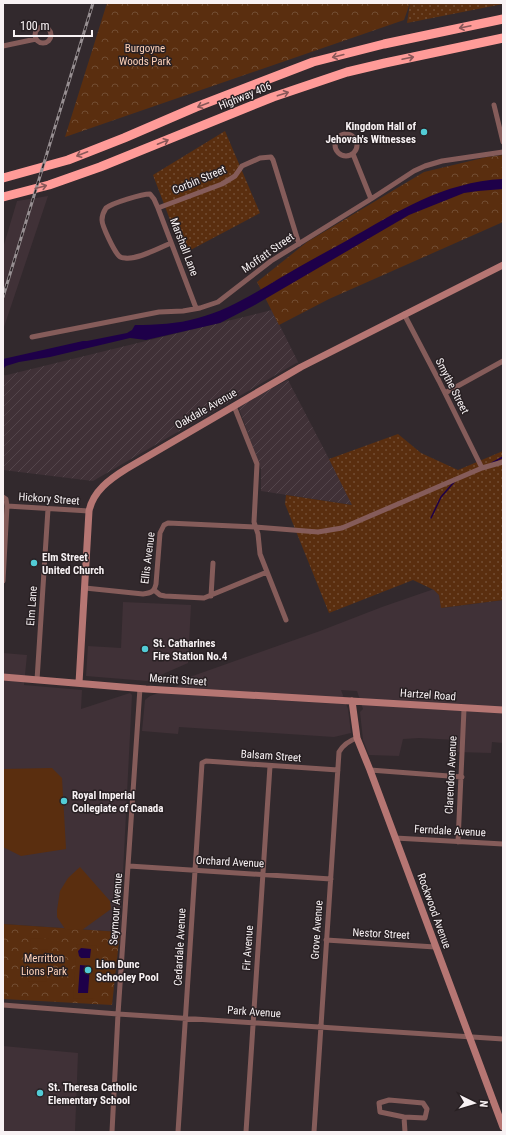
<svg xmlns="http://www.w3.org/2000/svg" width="506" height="1135" viewBox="0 0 506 1135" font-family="'Roboto Condensed',sans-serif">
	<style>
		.built { fill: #403137 }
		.industrial { fill: url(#industrial-furrows) }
		.grass { fill: url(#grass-dots) }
		.park { fill: url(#park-crowns) }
		.garden { fill: #5a2e0f }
		.water { fill: #1e0049 }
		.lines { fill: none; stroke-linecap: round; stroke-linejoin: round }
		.stream { stroke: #1e0049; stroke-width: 1.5 }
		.street { stroke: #855c5a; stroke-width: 5 }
		.secondary { stroke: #b67673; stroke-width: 7 }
		.highway { stroke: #ff9b98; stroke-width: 9 }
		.rail-casing { stroke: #978f92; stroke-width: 3 }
		.rail { stroke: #282023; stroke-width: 1.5; stroke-dasharray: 4.5; stroke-linecap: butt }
		.oneway { stroke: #895758 }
		.poi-dot { fill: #52ccd6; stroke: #282023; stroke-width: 1.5 }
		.labels { text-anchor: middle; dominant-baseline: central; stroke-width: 3; stroke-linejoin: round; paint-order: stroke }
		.park-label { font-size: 11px; fill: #fed2b9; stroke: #282023 }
		.street-label { font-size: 11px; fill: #f8f2f4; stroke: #282023 }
		.poi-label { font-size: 11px; font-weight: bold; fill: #f8f2f4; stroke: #282023; text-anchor: start }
	</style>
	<defs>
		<pattern id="industrial-furrows" width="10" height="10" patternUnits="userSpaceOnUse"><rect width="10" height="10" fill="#403137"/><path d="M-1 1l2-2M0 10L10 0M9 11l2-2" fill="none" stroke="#53454b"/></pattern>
		<pattern id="grass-dots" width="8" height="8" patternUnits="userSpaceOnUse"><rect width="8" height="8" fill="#5a2e0f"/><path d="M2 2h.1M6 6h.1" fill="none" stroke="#724d33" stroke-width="1.8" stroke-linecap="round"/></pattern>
		<pattern id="park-crowns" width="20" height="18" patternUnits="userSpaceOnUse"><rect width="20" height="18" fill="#5a2e0f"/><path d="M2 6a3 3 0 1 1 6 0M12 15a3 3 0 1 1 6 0" fill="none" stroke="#724d33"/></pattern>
	</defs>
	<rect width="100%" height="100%" fill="#32292d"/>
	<!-- built -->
	<path class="built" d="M48,196L3,330V248L17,201Z
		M434,589L439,595L442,608L503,600V743L492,742L491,753L457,752V740L419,738L403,739L399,756L369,755L363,740L360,712L363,709L357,691L341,690L348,709L351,733L334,737L179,727L178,734L142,731L145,700L150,696L186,683L187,678L320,631L382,607Z
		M123,602L191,605L188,663L147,681L86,676L88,646L121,648Z
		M3,653L27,655L24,685L82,690L81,709L130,693L132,695L120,932L3,924Z
		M3,1046L78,1053L75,1132H3Z"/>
	<!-- industrial -->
	<path class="industrial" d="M272,310L298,362L93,481L3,470V376Z
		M288,380L353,505L261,491V469L238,406Z"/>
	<!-- grass -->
	<path class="grass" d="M410,3H503V4L407,23Z
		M225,131L260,213L183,254L153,175Z
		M398,434L421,453L458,470L503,451V600L441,608L439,595L434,590L413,580L329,613L285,504L286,495L352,505L329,459Z"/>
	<!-- park -->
	<path class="park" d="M107,3H410L404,20L65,137Z
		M503,155V222L329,299L279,325L257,282L307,242L424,172L487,157Z
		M3,924L120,932L112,1005L3,999Z"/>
	<!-- garden -->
	<path class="garden" d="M52,768L62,778L66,849L21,856L3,847V769Z
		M80,867L110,901L111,909L82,930L65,929L57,917V910L60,891L68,878Z
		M31,938L49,939V947H30Z
		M77,944L97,946L96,962H99V967H101L100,987H95V999L73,998Z
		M30,949L48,950V959L29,958Z
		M29,961L48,962L47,970L29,969Z
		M29,972L47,973L46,982L28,981Z"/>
	<!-- water -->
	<path class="water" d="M503,179V189L478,191L464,193L409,215L253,306L220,323L146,340L130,338L50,357L19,362L6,366L3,369V359L83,341H87L127,333L132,330L135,325C156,325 177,324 198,318C227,311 255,293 280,278C302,265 324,253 346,241C397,212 443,182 503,179Z
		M81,948L91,949L90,958H81L79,956L78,951Z
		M80,965L90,966L88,993H78Z"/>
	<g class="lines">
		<!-- stream -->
		<path class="stream" d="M492,463L503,457
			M431,518L441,497L455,481"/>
		<!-- street -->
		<path class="street" d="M35 35a8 8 0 1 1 16 0a8 8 0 1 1-16 0Z
			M3,46L36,39
			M494,105L503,142
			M335 145a11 11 0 1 1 22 0a11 11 0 1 1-22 0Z
			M353,154L371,199
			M158,208L222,184L235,176L242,166L260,158L271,157L273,160L299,244
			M171,243C159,248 137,260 125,258C123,258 120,257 119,256C114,251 102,226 102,220C102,216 104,211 106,208C112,203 142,194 150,194L154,199L158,208L196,308
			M404,314L439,381L482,468
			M32,337L159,312L183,311L200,308L218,302L271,261L371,199L414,171L425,166L442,161L503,152
			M445,393L503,361
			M234,406L257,464L254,522L258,534L260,554L286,620
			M3,497L6,499L7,506L3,581
			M7,506L89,511
			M85,588L143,594C151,593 154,592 156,584L160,533L164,525L168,523L255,527L318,532L342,528L482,468L503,462
			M154,590L160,595L165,596L204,598L267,572
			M211,596L213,563
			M37,680L48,509
			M370,770L462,777
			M395,838L503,844
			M458,842L464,709
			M129,866L331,879
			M326,940L435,947
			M3,1005L118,1014L503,1039
			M389,1100L423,1103L427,1109L425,1118L404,1117L380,1112L379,1103Z
			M404,1117L405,1132
			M112,1132L118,1014L140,688
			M178,1132L202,763L206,761L338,770
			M246,1132L270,766
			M314,1132L339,752C343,745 348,741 357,738"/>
		<!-- secondary -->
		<path class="secondary" d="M3,677L146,689L503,710
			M79,683L89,511C93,491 110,479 126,469L301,367L503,265
			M352,701L357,738L370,770L503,1127"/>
		<!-- highway -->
		<path class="highway" d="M3,178L68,160L124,138L196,107L313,62L384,44L503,19
			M3,197L49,185L100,167L273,97L347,72L385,63L503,38"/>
		<!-- rail casing -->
		<g class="rail-casing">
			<path id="rail" d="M3,297L93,3"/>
		</g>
		<!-- rail -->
		<use href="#rail" class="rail"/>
	</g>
	<!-- one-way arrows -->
	<defs><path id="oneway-shaft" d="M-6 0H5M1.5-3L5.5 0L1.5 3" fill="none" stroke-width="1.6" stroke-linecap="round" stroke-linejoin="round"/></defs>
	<g class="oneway">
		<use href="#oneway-shaft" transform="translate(465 27) rotate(168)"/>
		<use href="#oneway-shaft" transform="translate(338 56) rotate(166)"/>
		<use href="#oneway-shaft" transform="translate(408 58) rotate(-12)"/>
		<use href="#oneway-shaft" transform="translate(283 94) rotate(-18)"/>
		<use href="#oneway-shaft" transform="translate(203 105) rotate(159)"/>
		<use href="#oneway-shaft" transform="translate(163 142) rotate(-22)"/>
		<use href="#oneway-shaft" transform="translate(82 154) rotate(159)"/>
		<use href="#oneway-shaft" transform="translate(41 187) rotate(-15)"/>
	</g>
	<!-- markers -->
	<g class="poi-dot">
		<circle cx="424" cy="132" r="4"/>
		<circle cx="34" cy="563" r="4"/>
		<circle cx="145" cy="649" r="4"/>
		<circle cx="64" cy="801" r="4"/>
		<circle cx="88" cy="970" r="4"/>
		<circle cx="40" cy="1093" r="4"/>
	</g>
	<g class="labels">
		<!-- park labels -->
		<g class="park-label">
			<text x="145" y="48">Burgoyne<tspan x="145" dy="13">Woods Park</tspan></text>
			<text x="44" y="958">Merritton<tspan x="44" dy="13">Lions Park</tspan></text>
		</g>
		<!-- street labels -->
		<g class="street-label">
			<text transform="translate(245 96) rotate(-22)">Highway 406</text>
			<text transform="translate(199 180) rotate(-23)">Corbin Street</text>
			<text transform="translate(184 247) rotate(69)">Marshall Lane</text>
			<text transform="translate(268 253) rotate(-35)">Moffatt Street</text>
			<text transform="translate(452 386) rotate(63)">Smythe Street</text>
			<text transform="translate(206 409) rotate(-30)">Oakdale Avenue</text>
			<text transform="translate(49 499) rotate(4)">Hickory Street</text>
			<text transform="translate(148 558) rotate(-83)">Ellis Avenue</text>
			<text transform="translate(32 606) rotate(-86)">Elm Lane</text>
			<text transform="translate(178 680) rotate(4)">Merritt Street</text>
			<text transform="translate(428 695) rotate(4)">Hartzel Road</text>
			<text transform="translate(271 756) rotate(4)">Balsam Street</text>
			<text transform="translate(451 775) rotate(-87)">Clarendon Avenue</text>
			<text transform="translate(450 831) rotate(3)">Ferndale Avenue</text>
			<text transform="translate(230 862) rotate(3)">Orchard Avenue</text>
			<text transform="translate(116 909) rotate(-86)">Seymour Avenue</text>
			<text transform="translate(434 911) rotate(70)">Rockwood Avenue</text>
			<text transform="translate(317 930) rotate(-86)">Grove Avenue</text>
			<text transform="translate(381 934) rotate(3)">Nestor Street</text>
			<text transform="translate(180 947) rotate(-87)">Cedardale Avenue</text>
			<text transform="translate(248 948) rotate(-86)">Fir Avenue</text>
			<text transform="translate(254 1012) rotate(4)">Park Avenue</text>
		</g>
		<!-- poi labels -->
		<g class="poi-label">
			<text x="416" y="126" text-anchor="end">Kingdom Hall of<tspan x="416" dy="13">Jehovah's Witnesses</tspan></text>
			<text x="42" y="557">Elm Street<tspan x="42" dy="13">United Church</tspan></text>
			<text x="153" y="643">St. Catharines<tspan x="153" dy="13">Fire Station No.4</tspan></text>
			<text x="72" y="795">Royal Imperial<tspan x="72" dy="13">Collegiate of Canada</tspan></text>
			<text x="96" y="964">Lion Dunc<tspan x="96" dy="13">Schooley Pool</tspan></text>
			<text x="48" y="1087">St. Theresa Catholic<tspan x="48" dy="13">Elementary School</tspan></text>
		</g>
	</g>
	<!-- border -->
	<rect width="506" height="1135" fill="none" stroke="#f8f2f4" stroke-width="8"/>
	<!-- north arrow -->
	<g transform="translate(474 1103) rotate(95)" stroke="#282023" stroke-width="3" paint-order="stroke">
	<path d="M0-3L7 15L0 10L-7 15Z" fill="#f8f2f4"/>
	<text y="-6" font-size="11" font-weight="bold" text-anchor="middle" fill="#f8f2f4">N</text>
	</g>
	<!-- scale -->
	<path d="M14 30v6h78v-6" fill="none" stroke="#f8f2f4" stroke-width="2"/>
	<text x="20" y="30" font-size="12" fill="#f8f2f4" stroke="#282023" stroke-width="3" paint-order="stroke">100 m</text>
</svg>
